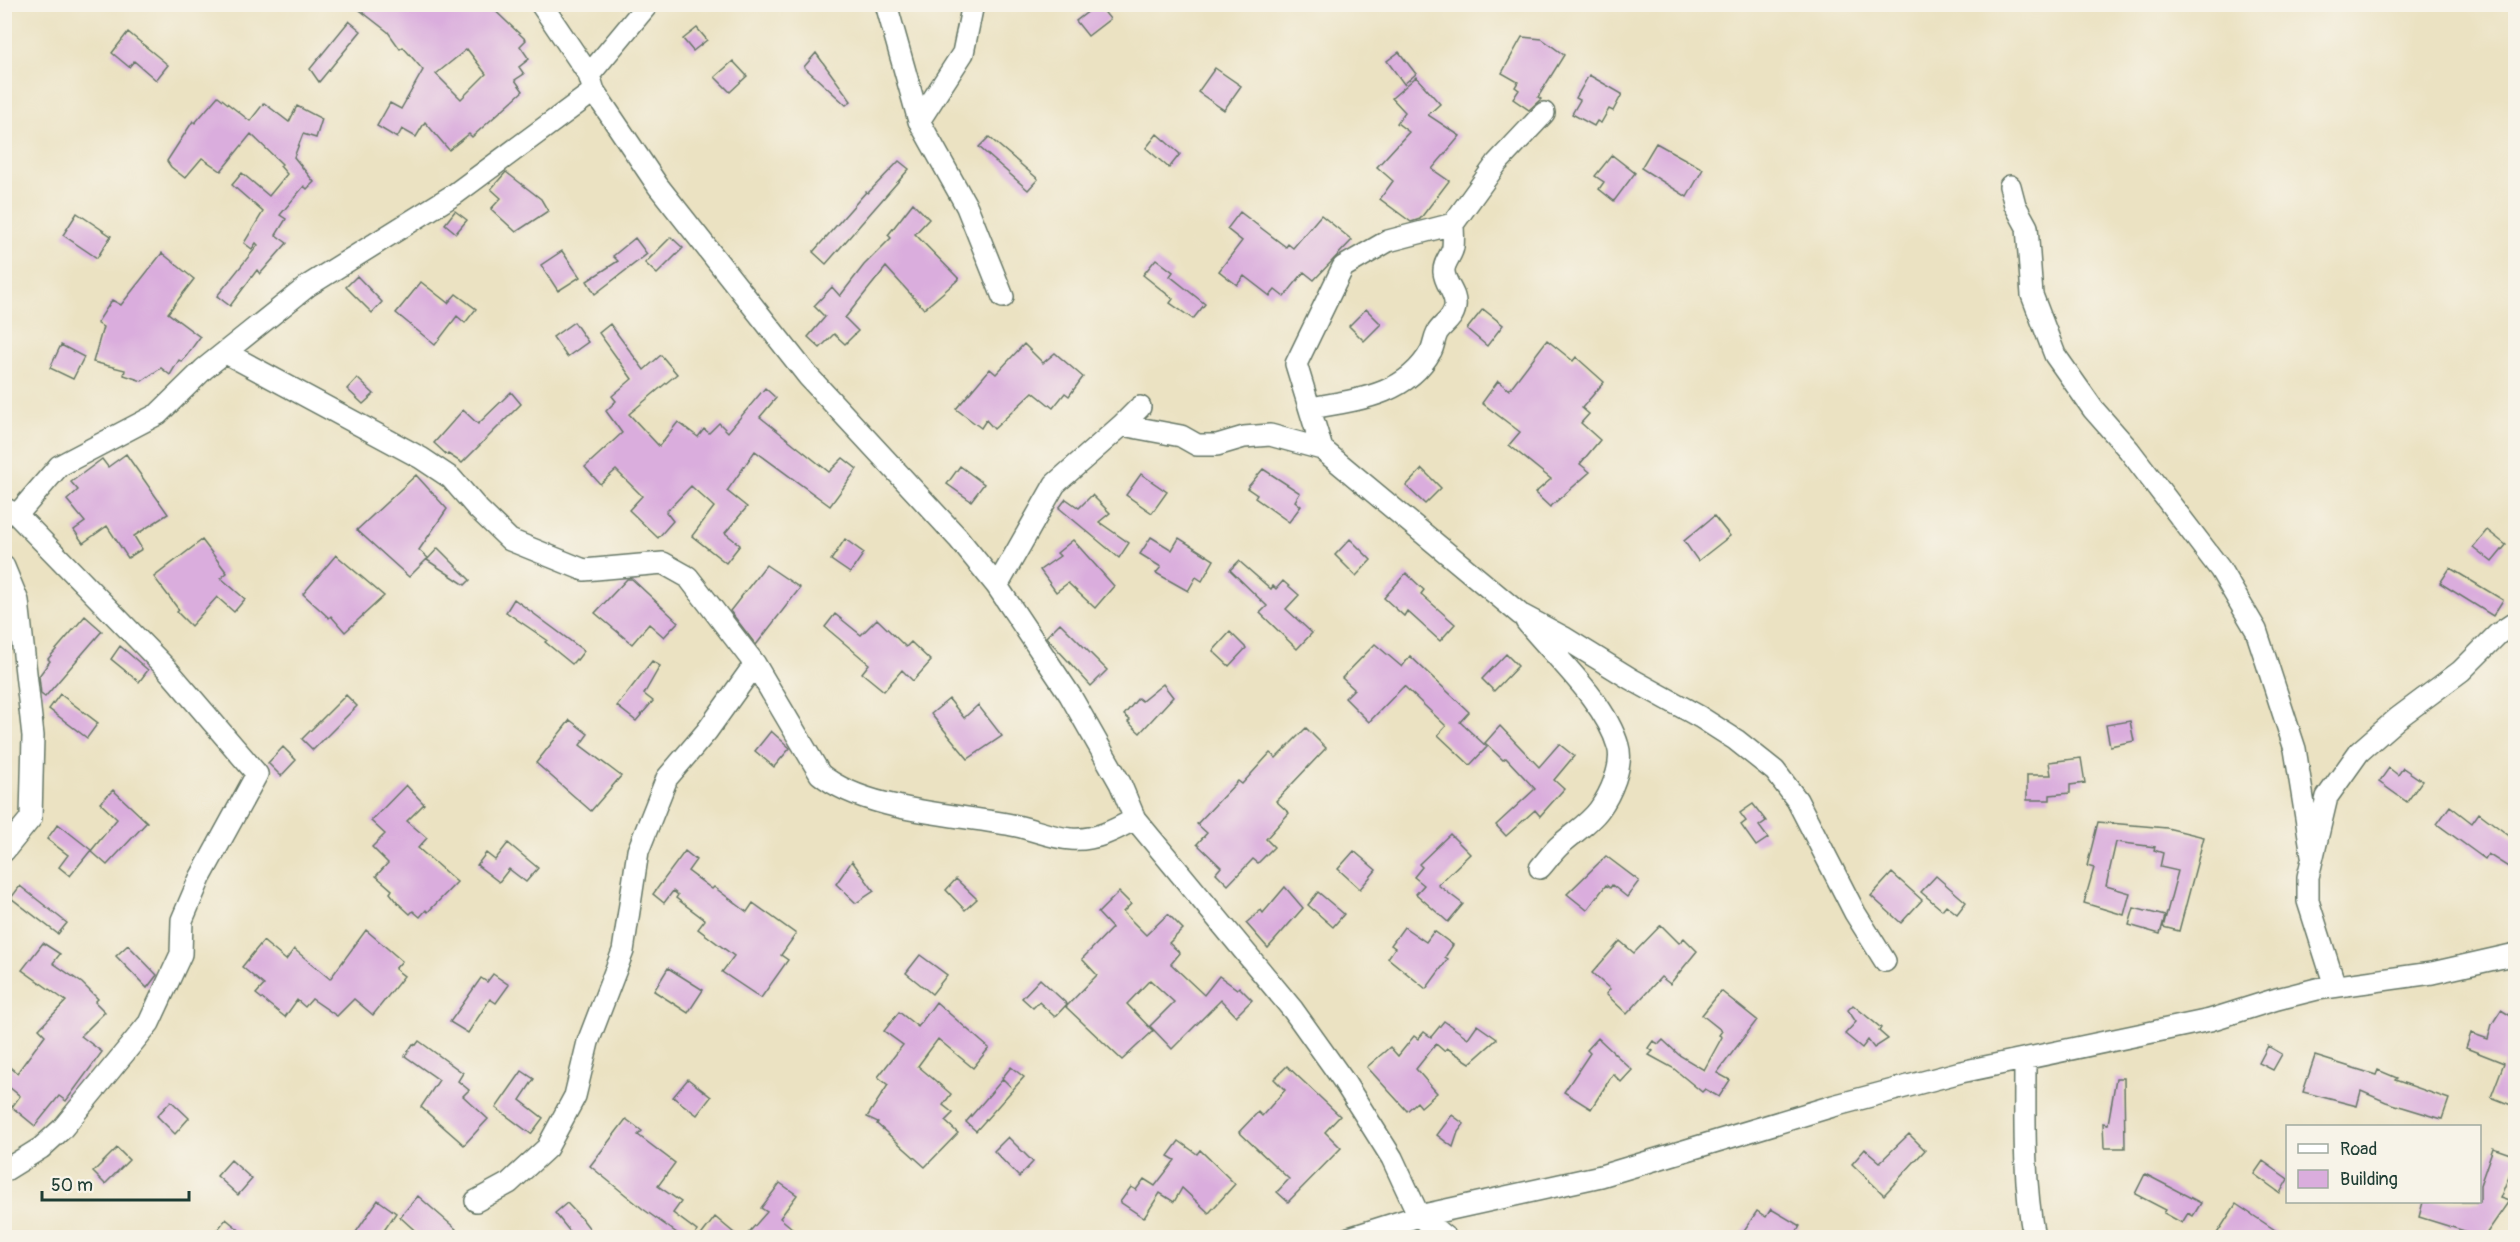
<svg xmlns="http://www.w3.org/2000/svg" width="2520" height="1242" viewBox="0 0 2520 1242" font-family="Pangolin,sans-serif">
	<style>
		.building { fill: #daaddd; fill-rule: evenodd }
		.lines { fill: none; stroke-linecap: round; stroke-linejoin: round }
		.street-casing { stroke: #676; stroke-width: 24 }
		.street { stroke: #fff; stroke-width: 21 }
	</style>
	<rect width="100%" height="100%" fill="#f7f3e8"/>
	<filter id="ink" filterUnits="userSpaceOnUse"><feTurbulence type="fractalNoise" baseFrequency=".0167" numOctaves="2"/><feDisplacementMap in="SourceGraphic" scale="12" xChannelSelector="R" yChannelSelector="G"/><feConvolveMatrix kernelMatrix="1 2 1 2 8 2 1 2 1" color-interpolation-filters="sRGB"/></filter>
	<filter id="wash" filterUnits="userSpaceOnUse"><feTurbulence type="fractalNoise" baseFrequency=".008" numOctaves="4" result="noise"/><feDisplacementMap in="SourceGraphic" scale="24" xChannelSelector="R" yChannelSelector="G"/><feGaussianBlur stdDeviation="1.35" result="paint"/><feColorMatrix in="noise" values="0 0 0 0 0 0 0 0 0 0 0 0 0 0 0 0 0 1.4 0 .05"/><feComposite in="paint" operator="in"/></filter>
	<g filter="url(#wash)">
		<rect width="100%" height="100%" fill="#ebe2c2"/>
		<g id="blocks">
			<!-- building -->
			<path class="building" d="M352,4H488L526,40L520,46L529,59L519,67L524,74L515,80L523,91L472,137L469,134L449,150L425,122L416,137L402,129L397,138L377,126L390,103L401,109L423,70L403,47L400,49L388,32ZM467,49L486,74L461,99L436,74Z
				M1098,4L1110,19L1088,36L1076,21Z
				M349,21L361,31L319,82L310,69Z
				M697,28L707,40L693,51L683,39Z
				M128,32L168,65L156,80L134,61L129,67L112,53Z
				M1522,37L1542,39L1564,55L1538,97L1541,99L1529,110L1513,99L1519,90L1515,87L1518,82L1502,73Z
				M1399,52L1416,74L1404,84L1387,61Z
				M816,53L851,101L846,105L804,67Z
				M733,61L747,76L730,92L715,77Z
				M1215,68L1241,86L1224,110L1198,92Z
				M1589,75L1622,94L1613,111L1609,109L1601,123L1597,121L1594,126L1572,114L1580,100L1576,98Z
				M1416,77L1440,104L1428,115L1460,136L1432,169L1449,181L1420,219L1411,222L1380,199L1393,181L1377,167L1409,132L1397,123L1405,112L1392,98Z
				M218,96L250,121L264,103L289,122L297,106L322,119L316,138L303,134L294,157L314,182L307,189L304,186L280,215L286,219L276,235L287,243L260,274L257,270L230,306L217,296L258,245L256,243L252,249L244,243L263,212L232,185L242,173L269,196L287,174L280,166L282,164L251,134L221,171L202,158L185,178L171,167L167,161L193,121L195,123Z
				M1157,134L1180,154L1169,168L1146,148Z
				M989,137L1038,179L1028,190L979,147Z
				M1656,143L1703,169L1687,197L1641,168Z
				M1612,155L1635,173L1614,201L1599,189L1604,182L1595,176Z
				M899,161L909,169L826,264L813,252L866,192L868,193Z
				M506,172L541,199L548,211L516,232L491,209L501,198L491,189Z
				M913,203L929,219L915,234L959,279L924,309L886,267L845,318L858,331L845,344L834,334L820,348L808,337L825,317L814,306L832,287L840,296L864,265L891,238L888,235Z
				M455,211L467,220L456,233L445,224Z
				M1240,212L1286,247L1288,244L1293,248L1321,215L1352,240L1314,280L1304,272L1284,297L1275,290L1270,296L1244,276L1237,285L1219,271L1242,241L1227,229Z
				M77,213L111,236L97,258L63,235Z
				M671,237L683,248L657,274L645,263Z
				M635,238L647,254L595,294L587,281L618,261L613,256Z
				M562,251L580,277L558,291L541,265Z
				M162,253L194,279L168,313L200,337L182,362L179,360L170,375L161,368L142,381L124,375L125,370L93,362L103,327L97,323L112,300L121,305Z
				M1156,259L1173,272L1170,276L1205,304L1193,319L1170,303L1173,299L1143,275Z
				M357,276L382,302L372,313L346,287Z
				M421,282L448,303L456,294L476,309L465,323L457,316L435,345L396,313Z
				M1366,309L1381,324L1364,341L1349,326Z
				M1483,309L1503,325L1487,346L1467,329Z
				M574,322L588,342L567,357L553,337Z
				M610,324L644,370L661,355L677,374L629,414L659,446L678,422L698,437L704,429L709,433L719,423L728,432L765,388L776,398L760,417L829,472L843,458L857,469L830,506L755,451L727,491L747,507L725,533L740,545L726,563L692,536L714,507L691,486L666,512L673,521L658,538L629,510L642,496L616,470L600,484L585,467L622,433L606,411L616,401L612,396L632,379L599,333Z
				M1547,340L1573,361L1576,357L1604,382L1582,408L1589,414L1581,423L1600,440L1580,464L1590,472L1550,507L1535,493L1551,479L1509,445L1520,432L1482,403L1498,381L1509,390Z
				M1024,344L1043,363L1055,353L1083,377L1069,396L1065,393L1053,408L1033,392L994,429L986,420L981,428L956,409L990,369L996,374Z
				M61,345L84,357L73,379L50,368Z
				M357,378L374,394L363,404L347,389Z
				M511,392L521,404L462,463L448,454L447,455L434,443L463,410L478,424Z
				M126,454L168,514L134,536L142,549L128,558L107,526L83,543L74,530L85,522L67,500L78,490L71,482L102,459L108,467Z
				M960,466L984,484L971,501L947,484Z
				M1263,469L1300,493L1295,501L1301,506L1289,522L1255,498L1257,495L1247,488Z
				M1422,469L1441,488L1425,504L1406,486Z
				M1141,474L1167,492L1152,513L1126,495Z
				M416,475L447,509L419,550L428,558L409,577L357,530Z
				M1092,495L1110,513L1099,522L1129,543L1119,558L1059,508L1066,499L1079,508Z
				M1714,516L1730,536L1698,561L1684,541Z
				M2487,530L2506,545L2492,562L2473,547Z
				M1151,537L1172,550L1179,538L1214,560L1202,581L1196,577L1188,591L1156,573L1161,567L1140,554Z
				M845,539L864,553L850,573L831,560Z
				M1350,539L1371,560L1356,576L1335,555Z
				M202,540L227,573L221,578L245,599L234,612L217,597L191,626L177,612L179,610L154,577Z
				M1073,540L1114,586L1095,608L1068,583L1056,592L1040,570L1060,556L1057,553Z
				M438,548L470,580L465,585L427,560Z
				M336,555L384,596L345,632L331,616L329,618L303,594Z
				M1239,561L1271,589L1273,586L1276,589L1283,581L1299,595L1286,609L1312,633L1297,649L1260,613L1267,606L1230,570Z
				M766,565L800,588L756,645L730,611Z
				M2450,568L2503,600L2493,616L2440,583Z
				M1406,573L1424,590L1421,594L1455,624L1440,641L1407,611L1404,616L1384,598Z
				M627,579H632L678,622L664,637L649,624L632,644L595,613Z
				M514,599L584,651L577,660L576,659L572,664L545,642L547,640L506,612Z
				M835,614L861,635L877,619L906,647L911,642L931,661L913,681L902,670L884,691L862,673L869,664L825,627Z
				M85,616L102,631L45,697L41,694L39,676L50,661L48,659Z
				M1060,623L1107,670L1091,686L1046,637Z
				M1230,632L1246,648L1229,666L1213,651Z
				M1375,644L1402,667L1410,656L1469,712L1460,722L1487,747L1470,765L1438,735L1446,726L1404,686L1369,722L1345,698L1354,689L1342,678Z
				M120,646L148,670L139,682L111,659Z
				M1506,654L1518,666L1494,691L1482,679Z
				M652,661L660,666L644,694L653,701L636,721L617,706Z
				M1163,684L1173,697L1140,733L1128,722L1130,720L1124,715L1138,698L1142,701Z
				M60,694L98,723L87,738L49,709Z
				M346,695L357,706L313,750L302,739Z
				M949,699L964,718L978,705L1002,736L968,759L931,714Z
				M570,720L588,734L580,745L621,776L591,811L536,763Z
				M2130,721L2134,741L2110,746L2106,725Z
				M1500,726L1539,767L1559,744L1574,756L1554,780L1564,789L1540,816L1535,810L1506,836L1496,825L1535,789L1506,758L1503,760L1485,743Z
				M1306,728L1326,748L1276,801L1289,813L1266,839L1274,847L1258,863L1253,859L1228,885L1216,873L1221,867L1197,844L1207,833L1197,824L1238,781L1242,784L1270,753L1276,758Z
				M771,731L790,748L774,767L755,751Z
				M283,747L296,760L281,776L268,763Z
				M2081,758L2085,783L2070,785V793L2050,795V800H2027V775H2051L2049,762Z
				M2389,768L2398,775L2403,768L2422,781L2407,802L2379,782Z
				M406,785L424,804L407,821L427,838L418,848L457,882L428,912L426,910L420,917L413,911L410,914L399,904L390,893L392,890L376,876L388,863L372,847L385,834L371,821Z
				M113,790L147,822L107,865L91,851L117,819L100,803Z
				M1753,804L1766,821L1759,826L1768,838L1756,846L1741,825L1746,821L1740,813Z
				M2450,806L2472,823L2479,813L2516,841V872L2488,854L2485,859L2437,824Z
				M2098,822L2167,828L2204,837L2179,931L2163,927L2178,871L2160,867L2163,853L2154,850L2155,847L2116,842L2106,886L2130,893L2124,915L2084,903L2094,868L2087,866Z
				M58,824L91,850L70,876L59,867L68,855L47,839Z
				M1450,834L1470,854L1438,885L1463,904L1448,922L1416,894L1424,885L1414,877L1422,867L1419,864Z
				M508,843L538,868L526,882L509,869L499,882L477,865L486,853L495,860Z
				M685,851L696,860L688,871L712,889L714,887L747,912L753,903L796,934L781,955L788,960L761,998L722,972L734,956L698,929L705,920L676,898L678,895L673,891L664,903L653,894Z
				M1354,851L1376,870L1360,889L1338,869Z
				M1606,856L1639,881L1627,897L1612,885L1610,888L1606,885L1587,910L1567,894Z
				M852,861L874,891L856,903L836,884Z
				M1892,873L1922,900L1901,923L1871,896Z
				M1936,876L1966,902L1957,914L1946,905L1942,910L1921,892Z
				M956,879L977,899L965,910L946,890Z
				M20,886L67,923L58,934L11,898Z
				M1285,887L1303,908L1268,948L1246,923L1261,910L1263,913Z
				M1119,892L1131,904L1123,912L1146,935L1168,914L1183,929L1169,943L1180,953L1171,964L1204,995L1219,976L1237,989L1239,987L1252,1000L1236,1016L1221,1000L1172,1049L1150,1026L1174,1002L1150,980L1127,1004L1153,1031L1122,1060L1066,1007L1097,975L1082,959L1112,928L1098,913Z
				M1318,892L1344,914L1333,927L1308,905Z
				M2134,908L2165,916L2160,934L2129,925Z
				M1661,925L1679,943L1684,938L1697,951L1670,984L1661,977L1627,1014L1606,994L1610,989L1592,973L1620,941L1634,953Z
				M1404,927L1426,942L1434,931L1453,945L1445,957L1448,959L1426,989L1388,958L1395,948L1391,945Z
				M366,930L402,961L395,969L404,976L373,1015L354,999L337,1016L312,999L305,1007L297,1000L285,1017L256,994L264,985L242,967L263,941L286,960L294,949L330,979Z
				M43,943L60,954L53,963L82,983L98,999L95,1002L105,1012L81,1036L102,1052L66,1101L59,1096L35,1126L12,1107L20,1096L4,1083V1062L17,1073L45,1035L39,1029L66,1001L22,970Z
				M128,945L157,975L147,988L116,956Z
				M920,955L947,975L932,994L906,973Z
				M668,968L703,990L688,1013L654,991Z
				M493,974L509,985L496,1003L490,999L468,1033L450,1022L481,978L487,982Z
				M1040,979L1067,1004L1055,1017L1039,1002L1033,1008L1022,998Z
				M1721,991L1757,1020L1717,1073L1730,1080L1719,1097L1705,1089L1702,1092L1673,1068L1649,1055L1653,1051L1648,1048L1653,1041L1659,1044L1663,1040L1679,1055L1704,1070L1722,1037L1719,1035L1722,1031L1702,1015Z
				M936,1002L989,1048L973,1068L938,1039L918,1066L951,1094L943,1105L953,1113L945,1121L958,1133L925,1167L877,1124L878,1122L867,1117L888,1085L878,1077L903,1045L884,1031L899,1012L918,1027Z
				M1853,1005L1881,1028L1879,1031L1888,1039L1874,1048L1868,1040L1862,1048L1845,1034L1856,1022L1848,1010Z
				M2501,1010L2516,1019V1107L2491,1097L2504,1063L2466,1048L2471,1033L2488,1039L2492,1024Z
				M1444,1021L1468,1038L1477,1025L1497,1039L1470,1063L1447,1048L1444,1051L1436,1044L1416,1069L1437,1093L1421,1107L1417,1102L1407,1111L1367,1067L1390,1047L1398,1056L1414,1036L1418,1039L1424,1032L1431,1037Z
				M1598,1038L1632,1070L1621,1082L1613,1074L1591,1109L1564,1092L1590,1053L1587,1050Z
				M419,1041L463,1073L458,1081L469,1090L463,1096L488,1119L464,1145L421,1107L439,1080L405,1056L413,1044L416,1045Z
				M2268,1046L2282,1054L2273,1070L2259,1063Z
				M2315,1056L2376,1075L2378,1070L2397,1078L2395,1080L2449,1099L2442,1119L2386,1102L2361,1091L2357,1106L2303,1092Z
				M1287,1066L1340,1116L1325,1132L1341,1148L1288,1202L1277,1192L1289,1179L1239,1132L1258,1112L1262,1116L1285,1090L1274,1079Z
				M1011,1067L1024,1077L976,1131L966,1122L1003,1079L1011,1087L1002,1078Z
				M522,1071L534,1079L520,1100L543,1118L531,1134L496,1108Z
				M2116,1078H2124L2125,1148H2104L2103,1123L2108,1124Z
				M688,1079L711,1097L697,1115L673,1097Z
				M171,1101L189,1118L175,1134L157,1116Z
				M1452,1115L1464,1124L1458,1132L1453,1147L1437,1135Z
				M626,1119L642,1131L638,1135L675,1163L658,1186L681,1202L673,1213L697,1231L693,1238H684L643,1209L590,1166Z
				M1909,1134L1925,1150L1884,1195L1852,1164L1865,1149L1880,1162Z
				M1008,1137L1033,1162L1019,1177L994,1151Z
				M1179,1141L1197,1154L1200,1150L1235,1184L1209,1213L1182,1188L1174,1202L1160,1193L1144,1218L1120,1202L1131,1187L1136,1190L1144,1179L1155,1186L1175,1160L1168,1156Z
				M117,1148L129,1160L105,1184L93,1172Z
				M2493,1148L2516,1156V1159L2500,1198L2509,1201L2484,1237L2419,1217L2423,1202H2480V1185Z
				M231,1160L252,1179L238,1195L217,1176Z
				M2263,1161L2288,1179L2280,1193L2254,1174Z
				M2145,1174L2201,1203L2193,1216L2188,1213L2182,1223L2164,1213L2166,1210L2135,1194Z
				M780,1183L797,1195L780,1218L792,1228L784,1238H744L767,1212L761,1208Z
				M418,1196L456,1229L449,1238H423L400,1217Z
				M378,1200L396,1213L379,1238H352Z
				M567,1203L583,1220L597,1238H575L555,1213Z
				M2236,1204L2287,1238H2214Z
				M1771,1209L1800,1226L1793,1238H1739L1757,1211L1766,1217Z
				M715,1217L740,1238H699Z
				M226,1219L249,1238H211Z"/>
		</g>
	</g>
	<g filter="url(#ink)">
		<use href="#blocks" fill-opacity="0" stroke="#676" stroke-width="1.5"/>
		<g class="lines">
			<!-- street casing -->
			<g class="street-casing">
				<path id="street" d="M541,4L589,75L594,91L658,186L808,376L958,538L997,586L1070,695L1120,783L1135,819L1293,1010L1343,1080L1392,1158L1419,1216L1446,1238
					M886,4L919,121L967,207L1003,297
					M589,75L648,4
					M919,121L963,53L973,4
					M2010,186L2015,205L2027,227L2032,295L2055,355L2093,409L2129,450L2220,569L2256,630L2295,749L2312,855
					M226,353L421,458L451,478L478,509L510,540L584,570L663,563L688,577L755,664L820,774C866,812 959,814 1017,826C1035,830 1053,838 1071,839C1095,841 1115,830 1135,819
					M1140,407L1122,425L1181,436L1197,445H1217L1244,437L1270,435L1322,449L1520,614L1563,637L1631,679L1700,717L1736,740L1775,771L1797,800L1855,913L1885,961
					M1310,408C1356,400 1406,396 1431,351C1434,345 1434,339 1437,333C1442,324 1453,320 1455,307C1457,293 1445,285 1444,272C1443,263 1452,255 1453,247C1454,239 1453,231 1453,224
					M1322,449L1296,364L1343,267L1388,241L1453,224L1497,163L1544,113
					M4,508L17,515L167,669L257,774L200,878L182,920L181,954L149,1023L62,1129L41,1148L4,1171
					M17,515L59,466L158,414L204,369L309,285L455,194L594,91
					M4,567L18,601L33,736L31,818L4,851
					M997,586L1055,484L1122,425
					M1526,621C1555,657 1605,701 1618,746C1624,765 1610,795 1599,810C1588,825 1571,834 1558,847C1552,853 1546,861 1540,868
					M2335,986L2308,901V877L2327,797L2359,752L2398,718L2461,671L2498,634L2516,622
					M2025,1059C2025,1119 2023,1179 2034,1238
					M476,1201L509,1183L547,1148L575,1096L588,1042L623,951L638,851L667,778L707,731L755,664
					M1349,1238L1419,1216L1601,1176L1833,1106L1961,1072L2210,1020L2277,999L2317,989L2432,973L2516,954"/>
			</g>
			<!-- street -->
			<use href="#street" class="street"/>
		</g>
	</g>
	<!-- margin -->
	<rect width="2520" height="1242" fill="none" stroke="#f7f3e8" stroke-width="24"/>
	<!-- legend -->
	<rect x="2286" y="1125" width="195" height="78" fill="#f7f3e8" stroke="#a1aaa0" stroke-width="1.5"/>
	<rect x="2298" y="1144" width="30" height="9" fill="#ffffff" stroke="#a1aaa0" stroke-width="1.5"/>
	<text x="2340" y="1155" font-size="18" fill="#1f3d34">Road</text>
	<rect x="2298" y="1170" width="30" height="18" fill="#daaddd" stroke="#a1aaa0" stroke-width="1.5"/>
	<text x="2340" y="1185" font-size="18" fill="#1f3d34">Building</text>
	<!-- scale -->
	<path d="M42 1191v9h147v-9" fill="none" stroke="#1f3d34" stroke-width="3"/>
	<text x="51" y="1191" font-size="18" fill="#1f3d34" stroke="#f7f3e8" stroke-width="4.5" paint-order="stroke">50 m</text>
</svg>
